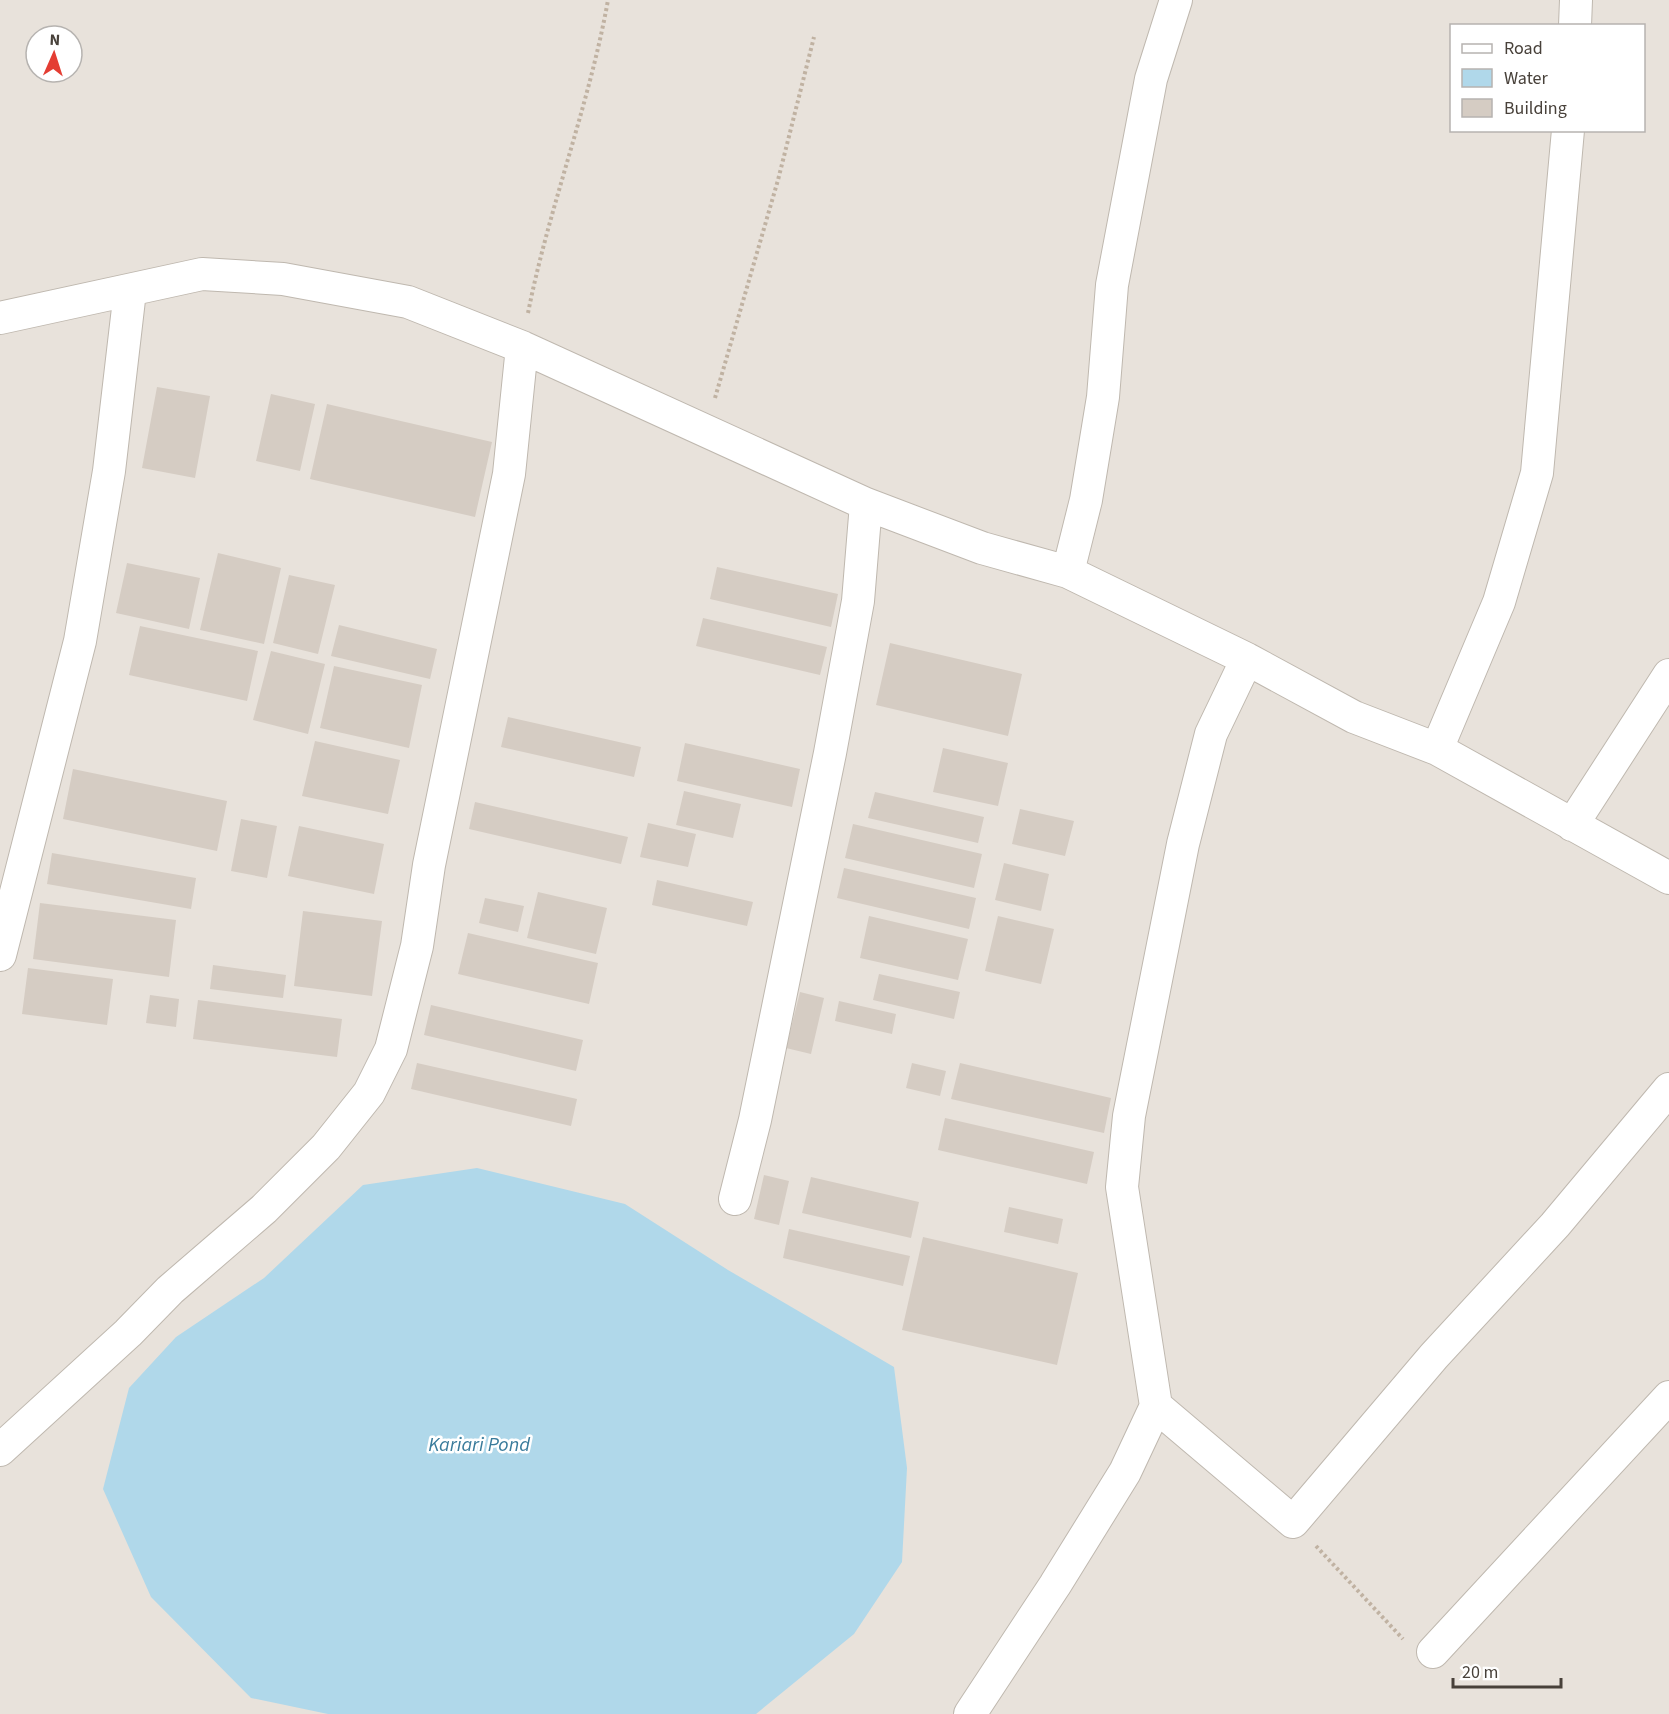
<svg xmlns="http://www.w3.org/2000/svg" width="1669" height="1714" viewBox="0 0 1669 1714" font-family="'Source Sans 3',sans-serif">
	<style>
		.residential { fill: #e8e2db; fill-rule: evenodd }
		.water { fill: #b0d8ea }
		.building { fill: #d5ccc3 }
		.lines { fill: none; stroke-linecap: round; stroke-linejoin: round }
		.street-casing { stroke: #bfb8af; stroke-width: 34 }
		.path { stroke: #c0b2a2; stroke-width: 4; stroke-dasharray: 3 3; stroke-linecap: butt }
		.street { stroke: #fff; stroke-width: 32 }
		.labels { text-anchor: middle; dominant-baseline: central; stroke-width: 5; stroke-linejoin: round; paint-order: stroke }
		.water-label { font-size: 20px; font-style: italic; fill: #397b9b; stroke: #fff }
	</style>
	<rect width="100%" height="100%" fill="#f4f1ec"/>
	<!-- residential -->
	<path class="residential" d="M0,0H1669V1714H0ZM1452,26H1644V130H1452ZM36,36H72V72H36Z"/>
	<!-- water -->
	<path class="water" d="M477,1168L625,1204L728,1270L894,1367L907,1468L902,1562L854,1634L756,1714H328L251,1698L151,1597L103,1489L129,1388L176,1337L264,1278L363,1185Z"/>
	<!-- building -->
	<path class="building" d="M157,387L210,396L195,478L142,468Z
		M271,394L315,404L300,471L256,461Z
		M327,404L492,442L475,517L310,479Z
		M218,553L281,568L264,644L200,630Z
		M127,563L200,578L189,629L116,613Z
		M717,567L838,594L831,627L710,599Z
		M289,575L335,585L318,654L273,643Z
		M703,618L827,647L820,675L696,646Z
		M339,625L437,649L430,679L331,656Z
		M140,626L258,651L247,701L129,675Z
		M890,643L1022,674L1008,736L876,705Z
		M271,651L325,664L308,734L253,720Z
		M334,666L422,685L409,748L320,728Z
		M508,717L641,747L634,777L501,747Z
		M315,741L400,760L388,814L302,796Z
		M685,743L800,769L792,807L677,781Z
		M943,748L1008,763L998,806L933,792Z
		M73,769L227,801L217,851L63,819Z
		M684,791L741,804L733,838L676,825Z
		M875,792L984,817L978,843L868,818Z
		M475,802L628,837L621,864L469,829Z
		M1020,809L1074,821L1065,856L1012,844Z
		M241,819L277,826L267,878L231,871Z
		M648,823L696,834L688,867L640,857Z
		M853,824L982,854L974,888L845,858Z
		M299,826L384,844L374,894L288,876Z
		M52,853L196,878L191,909L47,884Z
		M1004,863L1049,874L1041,911L995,900Z
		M844,868L976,898L969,929L837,898Z
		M657,880L753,902L747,926L652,905Z
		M538,892L607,908L596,954L527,938Z
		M485,898L524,906L518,932L479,923Z
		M40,903L176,920L169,977L33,959Z
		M303,911L382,921L372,996L294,986Z
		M869,916L968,939L958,980L860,958Z
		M998,916L1054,929L1041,984L985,971Z
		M468,933L598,963L589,1004L458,974Z
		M213,965L286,975L283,998L210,989Z
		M28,968L113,979L107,1025L22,1014Z
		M879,974L960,992L954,1019L873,1000Z
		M800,992L824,998L811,1054L786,1048Z
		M150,995L179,999L176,1027L146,1023Z
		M198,1000L342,1019L337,1057L193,1039Z
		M839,1001L896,1014L892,1034L835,1021Z
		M431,1005L583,1040L576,1071L424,1035Z
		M417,1063L577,1099L571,1126L411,1089Z
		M912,1063L946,1071L940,1096L906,1088Z
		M960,1063L1111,1098L1104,1133L951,1099Z
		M945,1118L1094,1152L1087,1184L938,1150Z
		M764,1175L789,1181L779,1225L754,1219Z
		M811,1177L919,1202L911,1238L802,1213Z
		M1009,1207L1063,1219L1058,1244L1004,1232Z
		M789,1229L910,1256L903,1286L783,1258Z
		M923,1237L1078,1273L1057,1365L902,1330Z"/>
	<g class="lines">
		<!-- street casing -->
		<g class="street-casing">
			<path id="street" d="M1575,26L1576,0
				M0,318L202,274L283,279L408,302L522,347L866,504L982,548L1068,572L1247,659L1354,717L1437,749L1669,878
				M1068,572L1086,500L1103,397L1112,285L1151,79L1176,0
				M1437,749L1499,602L1537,473L1568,130
				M1572,825L1669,675
				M0,955L80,641L109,471L130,291
				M735,1199L755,1120L830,753L858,601L866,504
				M1156,1406L1293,1522L1434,1356L1555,1225L1669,1089
				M0,1450L128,1333L170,1290L264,1209L326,1147L369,1093L391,1049L417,946L429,865L509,474L522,347
				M1433,1652L1669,1397
				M970,1714L1055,1585L1125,1472L1156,1406L1122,1187L1129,1116L1183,844L1211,734L1247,659"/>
		</g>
		<!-- path -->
		<path class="path" d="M528,313C549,207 589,106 608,0
			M715,398L778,180L814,37
			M1316,1546L1403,1639"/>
		<!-- street -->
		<use href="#street" class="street"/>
	</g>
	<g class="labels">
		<!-- water labels -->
		<g class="water-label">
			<text x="479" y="1445">Kariari Pond</text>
		</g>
	</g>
	<!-- legend -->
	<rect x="1450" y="24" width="195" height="108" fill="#ffffff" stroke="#b6b3b0" stroke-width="1.5"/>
	<rect x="1462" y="44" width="30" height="9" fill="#ffffff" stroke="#b6b3b0" stroke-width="1.5"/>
	<text x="1504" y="54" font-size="18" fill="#48413a">Road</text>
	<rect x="1462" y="69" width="30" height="18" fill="#b0d8ea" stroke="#b6b3b0" stroke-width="1.5"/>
	<text x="1504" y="84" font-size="18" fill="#48413a">Water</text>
	<rect x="1462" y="99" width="30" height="18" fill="#d5ccc3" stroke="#b6b3b0" stroke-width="1.5"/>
	<text x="1504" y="114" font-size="18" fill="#48413a">Building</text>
	<!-- north arrow -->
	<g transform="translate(54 54) rotate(3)"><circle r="28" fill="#ffffff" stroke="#b6b3b0" stroke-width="1.5"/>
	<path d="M0-4.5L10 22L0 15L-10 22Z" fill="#e43d33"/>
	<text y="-9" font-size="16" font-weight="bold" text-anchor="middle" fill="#48413a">N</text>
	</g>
	<!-- scale -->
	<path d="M1453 1678v9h108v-9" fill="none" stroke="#48413a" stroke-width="3"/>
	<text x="1462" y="1678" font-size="18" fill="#48413a" stroke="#ffffff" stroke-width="4.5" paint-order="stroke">20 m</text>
</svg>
